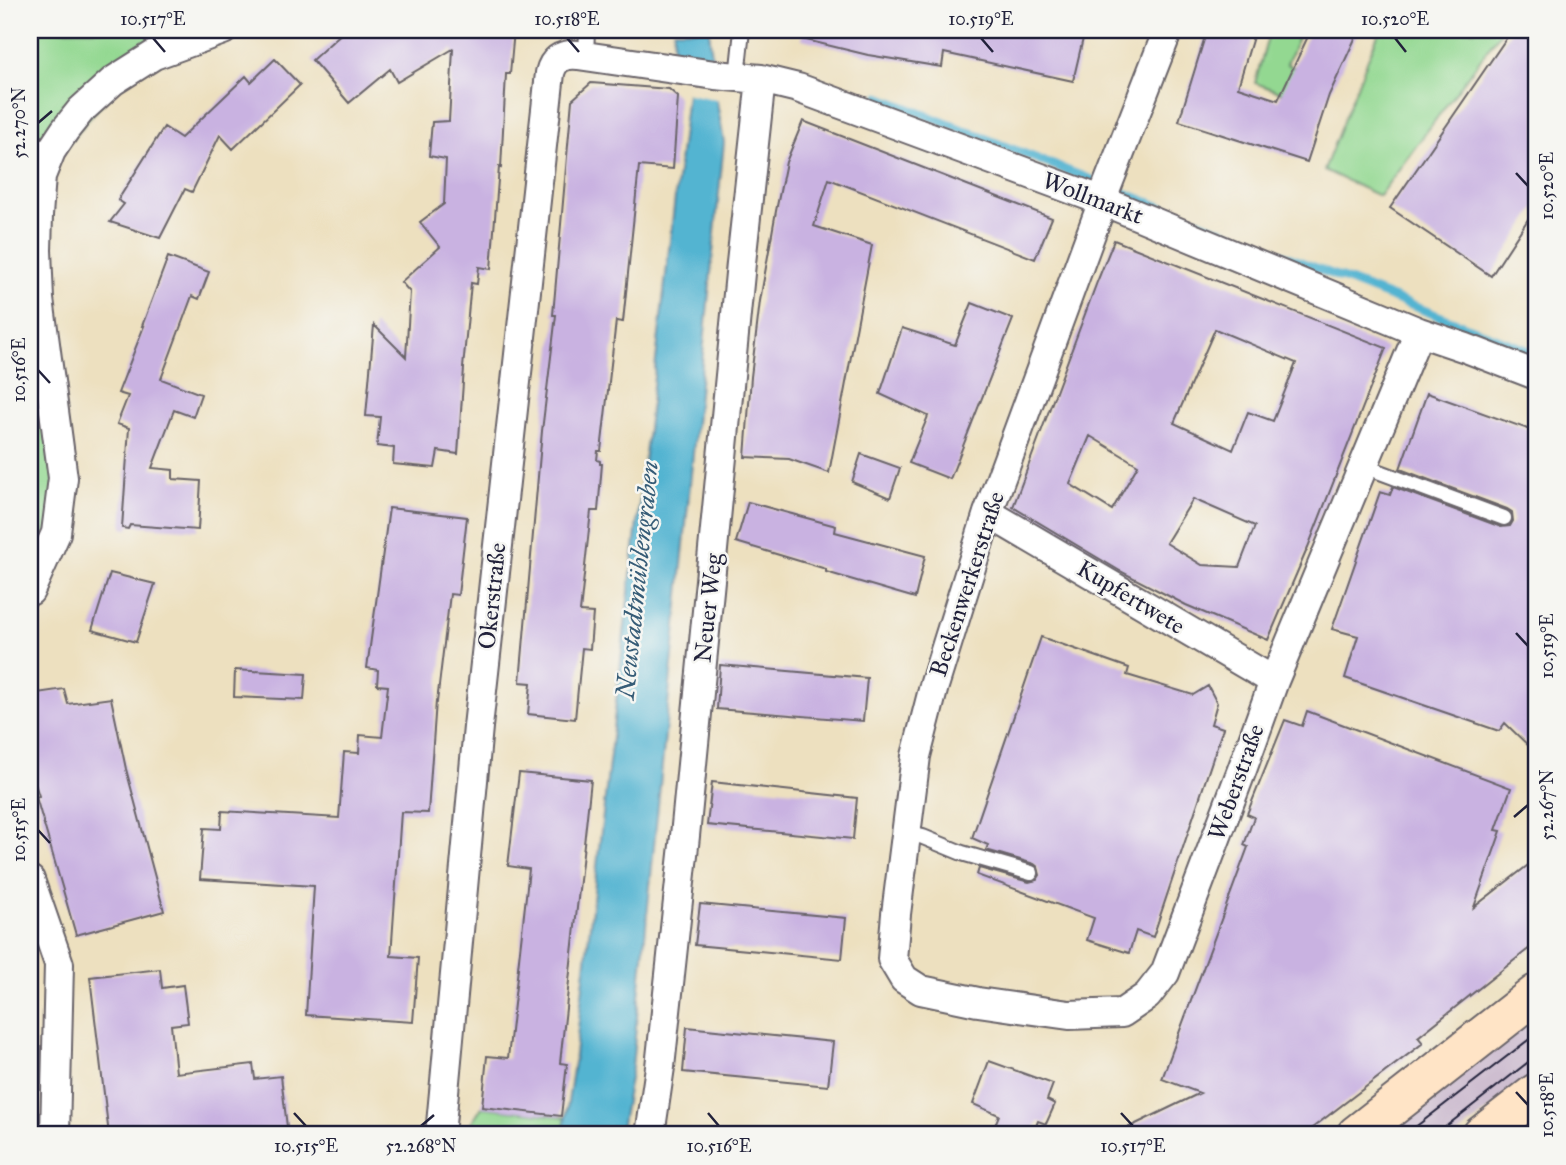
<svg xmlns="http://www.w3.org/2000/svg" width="1566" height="1165" viewBox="0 0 1566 1165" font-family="'IM FELL Great Primer',serif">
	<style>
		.industrial { fill: #cebed0 }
		.green { fill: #93d891; stroke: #5a7d66; stroke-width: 2 }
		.water { fill: #53b4d1; stroke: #3a6b86; stroke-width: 2 }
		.pier { fill: #ede0bf }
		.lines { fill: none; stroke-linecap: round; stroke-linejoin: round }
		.stream { stroke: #53b4d1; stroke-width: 9 }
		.building { fill: #c9b2e1; fill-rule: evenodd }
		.service-casing { stroke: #696469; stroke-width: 18 }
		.minor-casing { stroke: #696469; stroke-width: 32 }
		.secondary-casing { stroke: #696469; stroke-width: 42 }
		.service { stroke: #fff; stroke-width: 14 }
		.minor { stroke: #fff; stroke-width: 28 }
		.secondary { stroke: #ffe4c6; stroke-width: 38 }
		.tram { stroke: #22223b; stroke-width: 2 }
		.ticks { fill: none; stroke: #22223b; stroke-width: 2.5 }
		.labels { text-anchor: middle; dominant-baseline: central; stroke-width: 5; stroke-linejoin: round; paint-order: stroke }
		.street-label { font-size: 24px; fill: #22223b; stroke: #f6f6f2 }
		.water-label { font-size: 26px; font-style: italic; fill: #365c77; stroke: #f6f6f2 }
		.neatline { fill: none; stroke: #22223b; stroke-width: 2.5 }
		.ticks-label { font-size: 18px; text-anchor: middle; fill: #22223b }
	</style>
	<rect width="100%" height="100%" fill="#f6f6f2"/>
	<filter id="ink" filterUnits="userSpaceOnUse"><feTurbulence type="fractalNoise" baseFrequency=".0143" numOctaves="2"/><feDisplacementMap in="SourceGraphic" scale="14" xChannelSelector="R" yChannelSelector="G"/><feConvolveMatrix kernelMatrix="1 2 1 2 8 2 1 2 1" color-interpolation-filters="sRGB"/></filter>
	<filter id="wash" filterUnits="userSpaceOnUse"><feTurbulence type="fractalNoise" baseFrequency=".00686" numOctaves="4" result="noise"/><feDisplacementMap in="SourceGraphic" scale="28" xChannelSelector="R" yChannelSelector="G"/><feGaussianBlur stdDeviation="1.57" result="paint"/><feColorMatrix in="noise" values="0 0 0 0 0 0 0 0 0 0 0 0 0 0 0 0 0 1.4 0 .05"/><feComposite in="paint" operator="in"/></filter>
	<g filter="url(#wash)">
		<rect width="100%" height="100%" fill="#ede0bf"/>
		<!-- industrial -->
		<path class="industrial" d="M1536,1014V1074L1457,1135H1379Z"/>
		<!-- green -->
		<path class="green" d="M30,30H223L133,67L41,176L63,478L30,591Z
			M1270,30H1301L1287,64L1309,75L1299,99L1255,83Z
			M1380,30H1502L1379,196L1324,170L1360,78Z
			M482,1107L566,1117L563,1135H462Z"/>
		<!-- water -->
		<path class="water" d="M674,30H709L717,102L724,142L632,1067L620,1135H563L574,1063L687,95L673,50Z"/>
		<!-- pier -->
		<path class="pier" d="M671,50L712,56L719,100L684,93Z"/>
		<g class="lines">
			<!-- stream -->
			<path class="stream" d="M879,97L1536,354"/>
		</g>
		<g id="blocks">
			<!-- building -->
			<path class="building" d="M345,30H514L510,74H506L501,168L499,167L491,269L479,267L477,284L471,283L463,368H464L458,454L438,451L435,468L393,464L394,448L377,446L380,417L366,416L374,325L406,357L410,292L401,282L440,247L420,222L444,204L446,159L429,156L432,122L449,121L453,49L397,82L390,69L349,103L312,60Z
				M803,30H1085L1073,81L944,53L942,67L868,55L802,39Z
				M1207,30H1255L1238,87L1278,100L1311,30H1359L1329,95L1307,162L1179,121Z
				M1512,30H1536V207L1491,276L1390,208Z
				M275,59L300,85L233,149L220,135L192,192L185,189L160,238L110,222L124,204L118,200L164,127L181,138L246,76L251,82Z
				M591,83L669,89L678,97L673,169L639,166L623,322L616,321L601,451H598L597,460L600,461V464H602L598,511H591L580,612L593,613L590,649L582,648L575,719L528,714L531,683L520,682L542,431L556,315H553L572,100Z
				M803,121L1052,218L1035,259L829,179L814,226L872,245L829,473L789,459L745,457L751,377L760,301L776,211L786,162Z
				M1114,240L1386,348L1308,547L1268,640L1186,605L1120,571L1013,507L1097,282ZM1215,329L1296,363L1273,421L1248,412L1233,450L1174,423ZM1090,436L1138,465L1112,510L1070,484ZM1193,499L1255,526L1239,567L1202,565L1166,543Z
				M168,257L209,272L199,299L192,296L161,379L201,394L193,417L174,410L152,468L173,470V479L201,481L198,530L130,525L128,529L122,528L129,428L117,424L128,396L118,393L144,326H142Z
				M972,303L1013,319L950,479L909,463L928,416L880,394L902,328L955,345Z
				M1427,393L1536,432V753L1505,723L1499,731L1345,678L1358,636L1332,629L1380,492L1390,495L1393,487L1501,527L1510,526L1513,521L1512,512L1507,509L1400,469Z
				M861,454L900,468L890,498L852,482Z
				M748,502L836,526L835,532L925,556L915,598L826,572V569L736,542Z
				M389,508L467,517L458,595L450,594L437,702L436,701L428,813L401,812L391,956L418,958L413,1022L306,1015L314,886L200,879L204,828L221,829L222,811L339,818L344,752L359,753L360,735L382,737L388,686L377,685L378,670L367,668Z
				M110,573L155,584L136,642L92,630Z
				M1041,637L1129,668L1127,675L1193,695L1208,686L1217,703L1211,724L1223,728L1153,937L1136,931L1129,953L1087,940L1094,918L977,875L979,868L1029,882L1037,880L1040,875L1038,867L1034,864L986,850L988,845L972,838Z
				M720,665L867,678L863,721L717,709Z
				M235,670L306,674L304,700L234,697Z
				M64,689L68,704L111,698L126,769L164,911L76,935L36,797L39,796L30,768V694Z
				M1307,711L1511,788L1496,830L1501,831L1474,907L1536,859V943L1418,1037L1423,1043L1303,1135H1113L1200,1093L1162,1079L1248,847L1244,845L1254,817L1247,814L1285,720L1302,726Z
				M519,773L591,780L560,1063L567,1064L561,1116L482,1107L487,1056L508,1058L529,869L508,866Z
				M712,782L857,798L853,839L707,825Z
				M700,904L846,918L842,959L695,945Z
				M160,969L162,988L183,985L188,1023L171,1025L176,1073L253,1064L255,1079L281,1076L287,1127L223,1134V1131L191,1135H109L90,977Z
				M687,1027L833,1042L828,1086L683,1072Z
				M989,1061L1053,1084L1047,1100L1055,1104L1046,1124L1038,1121L1032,1135H991L999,1115L973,1104Z"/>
		</g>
	</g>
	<g filter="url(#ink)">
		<use href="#blocks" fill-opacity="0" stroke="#696469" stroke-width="2"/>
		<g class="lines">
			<!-- service casing -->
			<g class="service-casing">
				<path id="service" d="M586,56L587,30
					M737,77L742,30
					M1364,466L1504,518
					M906,833L923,837L962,853L1031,873"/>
			</g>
			<!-- minor casing -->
			<g class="minor-casing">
				<path id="minor" d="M1168,30L1106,189L1103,201L988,513L934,686L916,756L896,914L892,959L904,979L921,990L978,1002L1069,1015L1122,1013L1147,996L1165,973L1243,767L1274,681L1419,332
					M988,513L1274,681
					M30,591L56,533L63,478L39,299L37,250L38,215L41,176L51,151L65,130L81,110L113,81L154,55L223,30
					M30,880L59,964L55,1135
					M440,1135L478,727L550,73C554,58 563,54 578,55L715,75L761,79L798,88L1103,201L1419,332L1466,348L1536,375
					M650,1135L660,1067L685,836L741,263L761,79"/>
			</g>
			<!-- secondary casing -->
			<g class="secondary-casing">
				<path id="secondary" d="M1356,1135L1536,994
					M1482,1135L1536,1093"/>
			</g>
			<!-- service -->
			<use href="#service" class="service"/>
			<!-- minor -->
			<use href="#minor" class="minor"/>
			<!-- secondary -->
			<use href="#secondary" class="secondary"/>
			<!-- tram -->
			<path class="tram" d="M1405,1135L1536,1034
				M1435,1135L1536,1056"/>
		</g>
	</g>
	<!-- ticks -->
	<path class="ticks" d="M153,38L165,52M567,38L579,52M981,38L993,52M1395,38L1406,52M38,123L52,111M1516,173L1528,186M38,370L50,383M1516,633L1528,646M1514,817L1528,805M38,830L50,843M1516,1092L1528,1105M294,1113L306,1126M708,1113L719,1126M1121,1113L1133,1126M421,1126L434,1115"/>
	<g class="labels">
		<!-- street labels -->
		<g class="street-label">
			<text transform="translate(1093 198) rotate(21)">Wollmarkt</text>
			<text transform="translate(967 584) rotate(-72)">Beckenwerkerstraße</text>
			<text transform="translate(492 596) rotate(-84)">Okerstraße</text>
			<text transform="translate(1131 597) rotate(31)">Kupfertwete</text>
			<text transform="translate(708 608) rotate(-84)">Neuer Weg</text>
			<text transform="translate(1236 782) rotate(-70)">Weberstraße</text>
		</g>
		<!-- water labels -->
		<g class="water-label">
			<text transform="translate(637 580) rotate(-84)">Neustadtmühlengraben</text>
		</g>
	</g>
	<!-- margin -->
	<rect width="1566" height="1165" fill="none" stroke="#f6f6f2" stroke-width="77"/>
	<rect x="38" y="38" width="1490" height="1088" class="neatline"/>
	<g class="ticks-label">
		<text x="153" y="25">10.517°E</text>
		<text x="567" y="25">10.518°E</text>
		<text x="981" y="25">10.519°E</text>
		<text x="1395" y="25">10.520°E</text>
		<text transform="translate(19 123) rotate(-90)" y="6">52.270°N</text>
		<text transform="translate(1547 186) rotate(-90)" y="6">10.520°E</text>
		<text transform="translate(19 370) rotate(-90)" y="6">10.516°E</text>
		<text transform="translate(1547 646) rotate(-90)" y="6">10.519°E</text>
		<text transform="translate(1547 805) rotate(-90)" y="6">52.267°N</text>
		<text transform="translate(19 830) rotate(-90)" y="6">10.515°E</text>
		<text transform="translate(1547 1105) rotate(-90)" y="6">10.518°E</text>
		<text x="306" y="1152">10.515°E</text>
		<text x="421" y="1152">52.268°N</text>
		<text x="719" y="1152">10.516°E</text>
		<text x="1133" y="1152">10.517°E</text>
	</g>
</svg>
